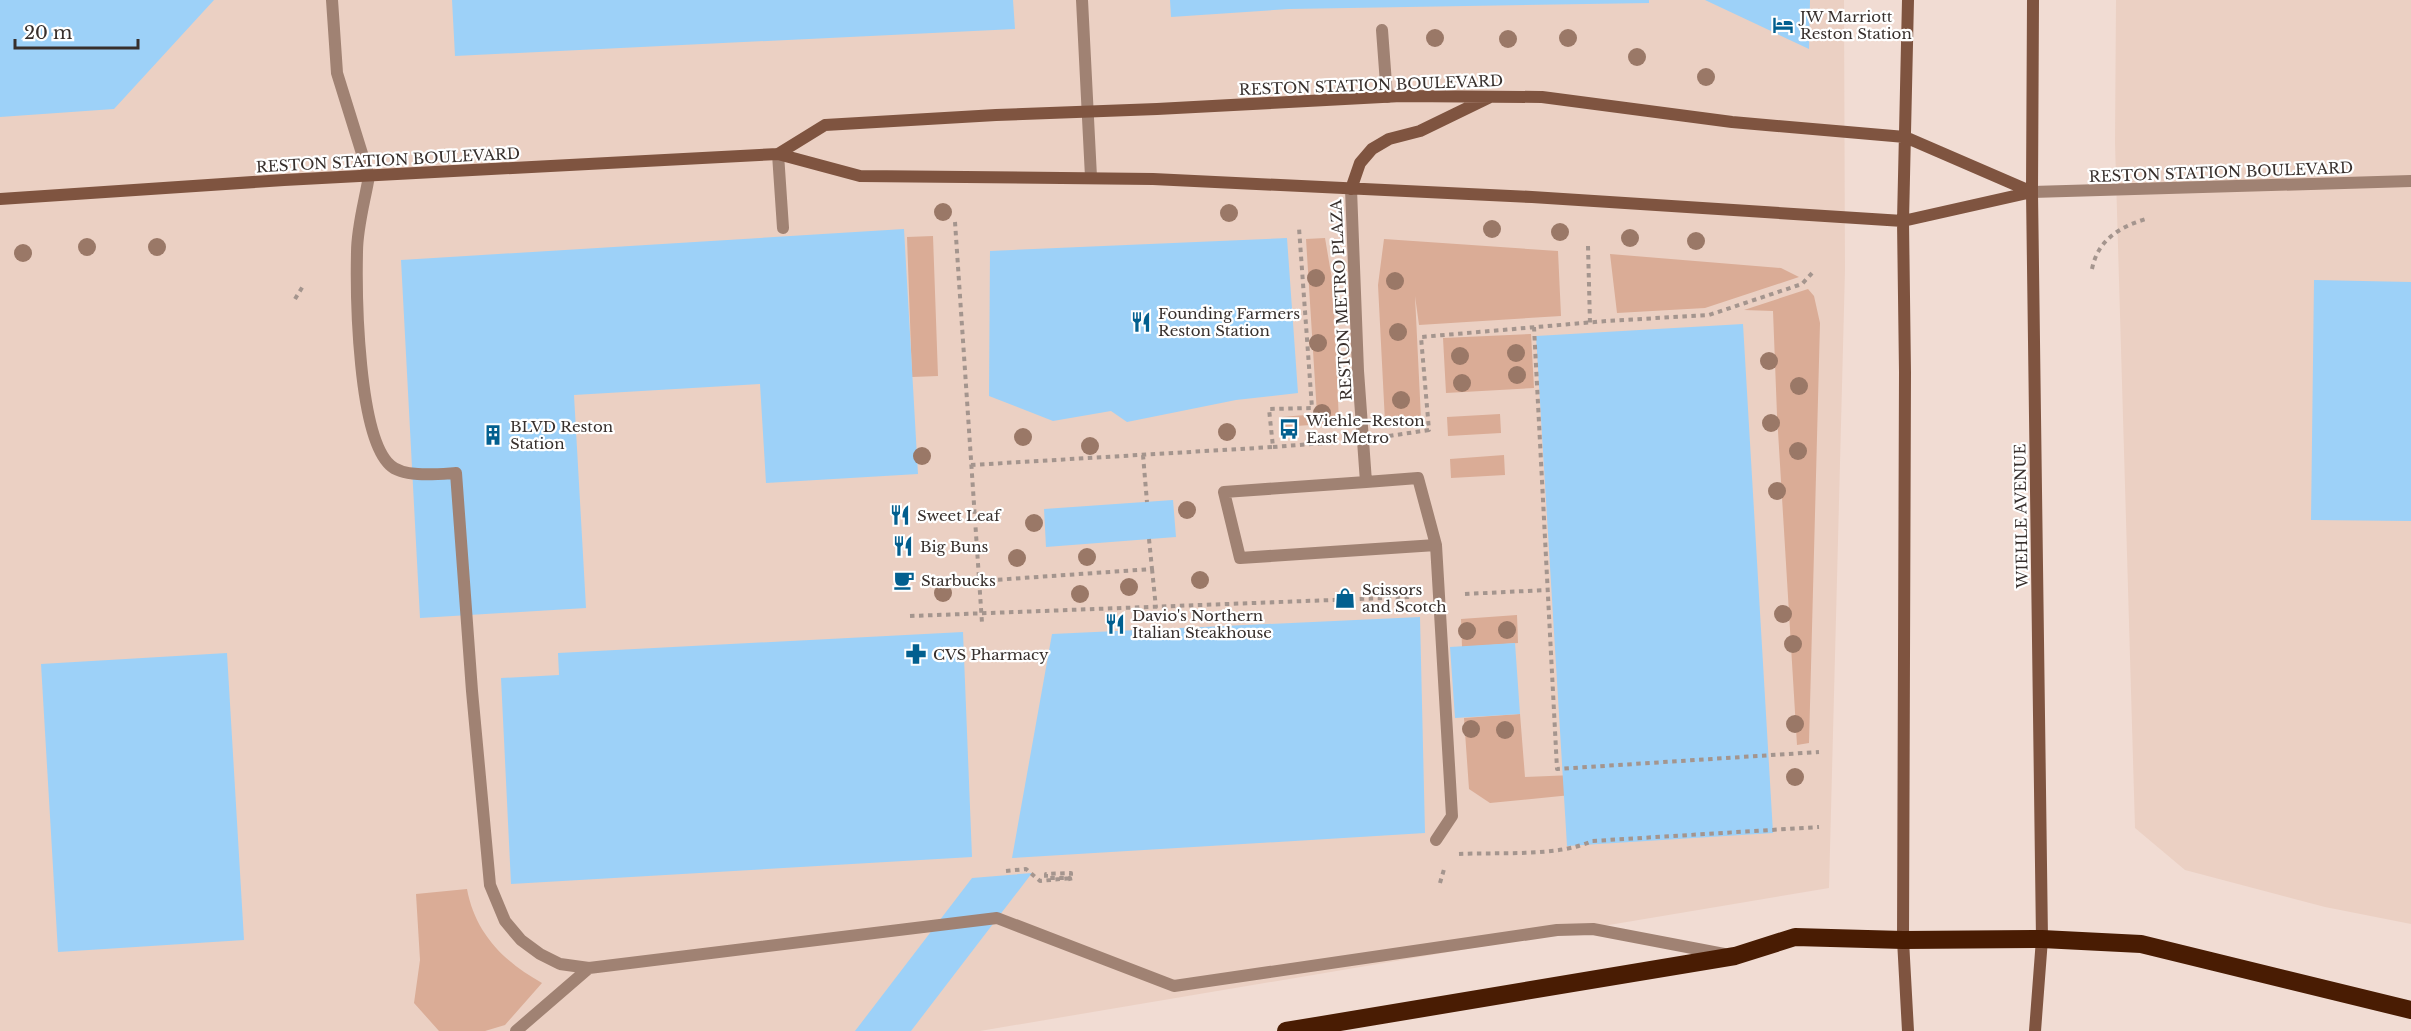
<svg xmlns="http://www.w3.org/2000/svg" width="2411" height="1031" viewBox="0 0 2411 1031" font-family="'Libre Baskerville',serif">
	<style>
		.built { fill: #ebd0c3 }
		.green { fill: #daac96 }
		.building { fill: #9dd1f8 }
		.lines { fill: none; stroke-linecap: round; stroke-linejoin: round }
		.path { stroke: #a4958e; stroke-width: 4; stroke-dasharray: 4.5 4.5; stroke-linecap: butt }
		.lane { stroke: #a08273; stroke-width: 12 }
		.street { stroke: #a08273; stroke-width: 12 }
		.secondary { stroke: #7f5440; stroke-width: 12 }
		.highway { stroke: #491c03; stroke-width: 18 }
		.tree { fill: #9a7867 }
		.labels { text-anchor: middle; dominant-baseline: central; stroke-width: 4.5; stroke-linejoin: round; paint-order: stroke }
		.poi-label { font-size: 15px; fill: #372f2c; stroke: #fff; text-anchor: start }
		.street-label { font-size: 15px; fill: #372f2c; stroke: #fff }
	</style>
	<rect width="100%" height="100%" fill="#f1dcd3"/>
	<!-- built -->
	<path class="built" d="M0,0H1844L1845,270L1829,888L980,1031H0Z
		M2116,0H2411V924L2325,907L2185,870L2135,828L2115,143Z"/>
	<!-- green -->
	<path class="green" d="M933,236L938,376L912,377L907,237Z
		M1325,238L1333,285L1339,423L1282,427V417L1317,414L1306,239Z
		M1384,239L1558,251L1561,316L1419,325L1415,296L1421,419L1385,422L1378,285Z
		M1610,254L1781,268L1799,277L1705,308L1617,313Z
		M1808,289L1814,296L1820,323L1809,743L1797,745L1777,415L1773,311L1744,310Z
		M1531,334L1534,388L1446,393L1443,338Z
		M1500,414L1501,433L1448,436L1447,417Z
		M1504,455L1505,475L1451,478L1450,459Z
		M1517,615L1518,643L1462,647L1461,619Z
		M1520,714L1525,777L1574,775L1581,794L1490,803L1469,789L1464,718Z
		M467,889C475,933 504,962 542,983L505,1025L485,1031H439L414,1003L420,960L416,894Z"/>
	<!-- building -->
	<path class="building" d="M0,0H214L114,109L0,117Z
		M452,0H1013L1015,29L455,56Z
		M1170,0H1649V3L1289,9L1171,17Z
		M1705,0H1810L1809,49Z
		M904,229L918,474L766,483L760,384L574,395L586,608L420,618L401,260Z
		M1287,238L1298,393L1236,400L1127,422L1111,411L1053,421L989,396L990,251Z
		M2314,280L2411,282V521L2311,520Z
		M1743,324L1773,833L1567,846L1536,336Z
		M1173,500L1176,537L1046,547L1044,509Z
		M1420,617L1425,833L1012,858L1052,634Z
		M963,632L972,857L511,884L501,678L559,675L558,653Z
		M1515,643L1520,714L1455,718L1450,647Z
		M227,653L244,940L58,952L41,664Z
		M1032,873L911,1031H855L972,878Z"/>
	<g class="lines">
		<!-- path -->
		<path class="path" d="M955,222L982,623
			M1588,246L1590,323
			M2092,269C2098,239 2121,226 2149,218
			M295,299L303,286
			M1534,327L1557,769L1819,752
			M1389,436L1429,430L1421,337L1606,321L1709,315L1802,284L1813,272
			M1273,447L1337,442
			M1143,455L1147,502
			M971,465L1273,447L1269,409L1312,408L1299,228
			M1152,569L1156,608
			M980,581L1152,569L1149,539
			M1465,594L1547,590
			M910,616L1412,597
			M1459,854C1497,852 1558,857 1592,841L1819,827
			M1006,871L1026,869L1040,881L1071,878V873L1046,874V878H1070L1071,883
			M1440,883L1445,866"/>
		<!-- lane -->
		<path class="lane" d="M1382,30L1387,97
			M778,154L783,228
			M369,176C365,200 357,227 357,252C356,297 358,436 390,465C403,478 439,474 456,473L472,691L490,885L505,921L521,940L540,954L560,964L589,968L997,918L1174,986L1557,930L1593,929L1724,954
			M1351,189L1358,371L1366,482L1224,492L1240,558L1436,545L1418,478L1366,482
			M1436,545L1452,816L1436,840
			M516,1031L589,968"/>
		<!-- street -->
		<path class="street" d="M332,0L337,73L369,176
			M1082,0L1091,177
			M2032,192L2411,181"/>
		<!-- secondary -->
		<path class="secondary" d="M1908,0L1903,221L1905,372L1903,940L1908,1031
			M2033,0L2032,192L2042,939L2035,1031
			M778,154L825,125L996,115L1157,109L1401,96L1542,97L1732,122L1905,137L2032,192
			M1351,189L1360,163L1372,149L1389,139L1420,131L1490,97
			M0,199L284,180L778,154L860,176L1153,179L1532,197L1903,221L2032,192"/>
		<!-- highway -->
		<path class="highway" d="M1286,1031L1735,956L1795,937L1903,940L2042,939L2141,944L2411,1010"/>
	</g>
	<!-- trees -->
	<g class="tree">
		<circle cx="1435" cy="38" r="9"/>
		<circle cx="1568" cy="38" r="9"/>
		<circle cx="1508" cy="39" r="9"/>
		<circle cx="1637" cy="57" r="9"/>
		<circle cx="1706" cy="77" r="9"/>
		<circle cx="943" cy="212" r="9"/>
		<circle cx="1229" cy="213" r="9"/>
		<circle cx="1492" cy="229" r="9"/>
		<circle cx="1560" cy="232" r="9"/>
		<circle cx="1630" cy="238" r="9"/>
		<circle cx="1696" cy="241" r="9"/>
		<circle cx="87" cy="247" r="9"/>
		<circle cx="157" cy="247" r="9"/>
		<circle cx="23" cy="253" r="9"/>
		<circle cx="1316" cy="278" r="9"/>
		<circle cx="1395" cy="281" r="9"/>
		<circle cx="1398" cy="332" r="9"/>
		<circle cx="1318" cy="343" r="9"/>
		<circle cx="1516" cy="353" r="9"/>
		<circle cx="1460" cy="356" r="9"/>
		<circle cx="1769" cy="361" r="9"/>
		<circle cx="1517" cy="375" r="9"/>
		<circle cx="1462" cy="383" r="9"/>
		<circle cx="1799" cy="386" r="9"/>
		<circle cx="1401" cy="400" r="9"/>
		<circle cx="1322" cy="413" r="9"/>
		<circle cx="1771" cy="423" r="9"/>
		<circle cx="1227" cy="432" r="9"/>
		<circle cx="1023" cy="437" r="9"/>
		<circle cx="1090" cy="446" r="9"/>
		<circle cx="1798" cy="451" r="9"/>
		<circle cx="922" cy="456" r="9"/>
		<circle cx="1777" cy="491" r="9"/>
		<circle cx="1187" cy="510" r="9"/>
		<circle cx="1034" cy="523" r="9"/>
		<circle cx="1087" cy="557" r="9"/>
		<circle cx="1017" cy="558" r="9"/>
		<circle cx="1200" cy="580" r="9"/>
		<circle cx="1129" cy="587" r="9"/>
		<circle cx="943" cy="593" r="9"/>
		<circle cx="1080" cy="594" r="9"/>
		<circle cx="1783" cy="614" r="9"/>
		<circle cx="1507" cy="630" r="9"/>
		<circle cx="1467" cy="631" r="9"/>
		<circle cx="1793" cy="644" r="9"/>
		<circle cx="1795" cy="724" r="9"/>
		<circle cx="1471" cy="729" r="9"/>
		<circle cx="1505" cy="730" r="9"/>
		<circle cx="1795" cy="777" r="9"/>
	</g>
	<!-- icons -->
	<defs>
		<g id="hotel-bare" transform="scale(1.62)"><path d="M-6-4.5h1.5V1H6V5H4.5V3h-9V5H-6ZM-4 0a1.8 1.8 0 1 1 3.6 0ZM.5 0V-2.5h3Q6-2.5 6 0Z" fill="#025f8f" stroke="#fff" stroke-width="2.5" paint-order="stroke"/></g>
		<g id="restaurant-bare" transform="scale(1.62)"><path d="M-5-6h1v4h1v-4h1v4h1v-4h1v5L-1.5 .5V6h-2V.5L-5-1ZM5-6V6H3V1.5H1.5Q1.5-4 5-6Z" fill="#025f8f" stroke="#fff" stroke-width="2.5" paint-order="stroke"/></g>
		<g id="bus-bare" transform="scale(1.62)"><path d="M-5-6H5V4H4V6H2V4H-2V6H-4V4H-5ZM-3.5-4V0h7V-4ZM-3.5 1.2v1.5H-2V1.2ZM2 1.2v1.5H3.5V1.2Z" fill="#025f8f" stroke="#fff" stroke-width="2.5" paint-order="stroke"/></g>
		<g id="building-bare" transform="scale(1.62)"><path d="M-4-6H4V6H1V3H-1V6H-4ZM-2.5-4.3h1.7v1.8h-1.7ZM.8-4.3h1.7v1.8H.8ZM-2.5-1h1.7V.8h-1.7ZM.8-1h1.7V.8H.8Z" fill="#025f8f" stroke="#fff" stroke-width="2.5" paint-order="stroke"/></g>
		<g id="cafe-bare" transform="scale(1.62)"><path d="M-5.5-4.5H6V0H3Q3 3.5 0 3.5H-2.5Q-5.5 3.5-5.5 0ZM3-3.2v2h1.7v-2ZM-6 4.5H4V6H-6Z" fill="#025f8f" stroke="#fff" stroke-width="2.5" paint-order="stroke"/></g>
		<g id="shop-bare" transform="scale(1.62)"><path d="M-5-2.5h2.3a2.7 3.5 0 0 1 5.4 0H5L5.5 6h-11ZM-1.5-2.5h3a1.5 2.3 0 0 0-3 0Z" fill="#025f8f" stroke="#fff" stroke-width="2.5" paint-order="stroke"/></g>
		<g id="pharmacy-bare" transform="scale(1.62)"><path d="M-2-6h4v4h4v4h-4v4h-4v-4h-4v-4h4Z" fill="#025f8f" stroke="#fff" stroke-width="2.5" paint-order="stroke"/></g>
	</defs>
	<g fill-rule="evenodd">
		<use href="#hotel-bare" x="1783" y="25"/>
		<use href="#restaurant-bare" x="1141" y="322"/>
		<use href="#bus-bare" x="1289" y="429"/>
		<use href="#building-bare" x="493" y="435"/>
		<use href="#restaurant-bare" x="900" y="515"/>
		<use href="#restaurant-bare" x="903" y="546"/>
		<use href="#cafe-bare" x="904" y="580"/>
		<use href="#shop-bare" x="1345" y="598"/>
		<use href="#restaurant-bare" x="1115" y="624"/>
		<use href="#pharmacy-bare" x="916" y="654"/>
	</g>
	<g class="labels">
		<!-- poi labels -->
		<g class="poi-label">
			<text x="1800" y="16">JW Marriott<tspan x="1800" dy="17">Reston Station</tspan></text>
			<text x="1158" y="313">Founding Farmers<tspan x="1158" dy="17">Reston Station</tspan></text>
			<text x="1306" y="420">Wiehle–Reston<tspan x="1306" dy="17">East Metro</tspan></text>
			<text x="510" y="426">BLVD Reston<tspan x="510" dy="17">Station</tspan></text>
			<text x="917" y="515">Sweet Leaf</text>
			<text x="920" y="546">Big Buns</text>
			<text x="921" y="580">Starbucks</text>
			<text x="1362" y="589">Scissors<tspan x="1362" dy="17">and Scotch</tspan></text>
			<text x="1132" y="615">Davio's Northern<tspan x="1132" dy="17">Italian Steakhouse</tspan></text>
			<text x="933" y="654">CVS Pharmacy</text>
		</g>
		<!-- street labels -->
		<g class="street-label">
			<text transform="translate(1371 85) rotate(-2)">RESTON STATION BOULEVARD</text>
			<text transform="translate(388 160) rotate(-3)">RESTON STATION BOULEVARD</text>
			<text transform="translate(2221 172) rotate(-2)">RESTON STATION BOULEVARD</text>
			<text transform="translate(1341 300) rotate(-93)">RESTON METRO PLAZA</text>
			<text transform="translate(2021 516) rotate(-91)">WIEHLE AVENUE</text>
		</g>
	</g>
	<!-- scale -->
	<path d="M15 39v9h123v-9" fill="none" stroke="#372f2c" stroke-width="3"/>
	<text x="24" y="39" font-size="18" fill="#372f2c" stroke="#ffffff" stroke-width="4.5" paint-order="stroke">20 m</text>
</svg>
